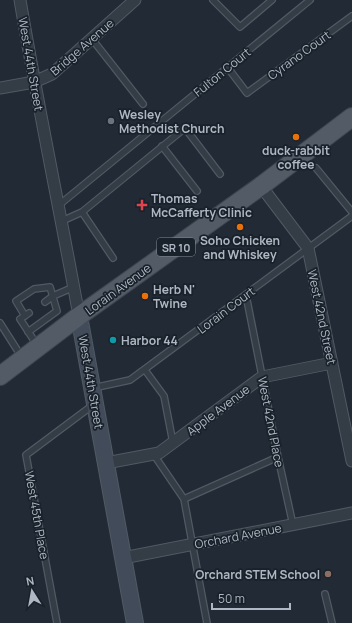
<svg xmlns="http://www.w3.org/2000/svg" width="352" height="623" viewBox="0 0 352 623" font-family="Manrope,sans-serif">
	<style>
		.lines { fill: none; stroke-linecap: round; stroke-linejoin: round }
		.lane-casing { stroke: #515a64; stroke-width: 8 }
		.street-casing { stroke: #515a64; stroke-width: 13 }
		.secondary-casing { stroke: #515a64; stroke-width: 18 }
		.primary-casing { stroke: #3d4550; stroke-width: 20 }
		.lane { stroke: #343c46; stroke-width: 5.5 }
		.street { stroke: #343c46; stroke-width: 11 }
		.secondary { stroke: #424b59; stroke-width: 16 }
		.primary { stroke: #525b66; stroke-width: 18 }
		.worship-dot { fill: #6b7280; stroke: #19212a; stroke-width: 1.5 }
		.food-dot { fill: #e8710a; stroke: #19212a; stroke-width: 1.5 }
		.health-dot { fill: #e0444e; stroke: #19212a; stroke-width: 1.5 }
		.culture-dot { fill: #0f9aa8; stroke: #19212a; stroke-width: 1.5 }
		.education-dot { fill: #8d6e63; stroke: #19212a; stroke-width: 1.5 }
		.labels { text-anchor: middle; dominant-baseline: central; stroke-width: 3.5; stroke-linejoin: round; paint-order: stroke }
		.shield { fill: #19212a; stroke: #818a95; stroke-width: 1 }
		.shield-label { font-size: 11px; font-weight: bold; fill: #aeb7c3 }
		.street-label { font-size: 12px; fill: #aeb7c3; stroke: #19212a }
		.poi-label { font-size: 12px; font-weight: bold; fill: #aeb7c3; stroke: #19212a; text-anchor: start }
	</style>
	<rect width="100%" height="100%" fill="#212a35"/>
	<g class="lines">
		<!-- lane casing -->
		<g class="lane-casing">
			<path id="lane" d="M213,0L240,27L272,0
				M92,39L143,104
				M228,68L247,93L352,16
				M162,146L197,191
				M316,168L352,212
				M59,205L310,0
				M82,212L113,258
				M62,221L82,212L185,128L220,174
				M246,295L278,457L293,525
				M45,302L53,296L74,287
				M29,313L20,319L37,345
				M25,316L16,301L34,289L50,287L57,311L28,332
				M0,323L21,356
				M145,370L164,396L173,443
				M93,388L130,380L352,216
				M154,455L184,499L207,623
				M184,499L278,457
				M325,594L332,623
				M57,623L26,455L93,405"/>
		</g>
		<!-- street casing -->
		<g class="street-casing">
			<path id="street" d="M20,0C38,106 60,211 79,316
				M0,88L34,82L52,74L135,0
				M261,186L308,248L352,461
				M106,463L159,453L262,377L332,363
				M123,558L352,513"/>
		</g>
		<!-- secondary casing -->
		<g class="secondary-casing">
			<path id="secondary" d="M79,316L135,623"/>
		</g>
		<!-- primary casing -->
		<g class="primary-casing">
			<path id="primary" d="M0,376L79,316L261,186L352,117"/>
		</g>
		<!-- lane -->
		<use href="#lane" class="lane"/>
		<!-- street -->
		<use href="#street" class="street"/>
		<!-- secondary -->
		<use href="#secondary" class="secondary"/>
		<!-- primary -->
		<use href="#primary" class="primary"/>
	</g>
	<!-- markers -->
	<circle class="worship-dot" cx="111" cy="121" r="4"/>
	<g class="food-dot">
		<circle cx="296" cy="137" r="4"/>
		<circle cx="240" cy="227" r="4"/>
		<circle cx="145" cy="296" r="4"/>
	</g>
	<path class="health-dot" d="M140 199h4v4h4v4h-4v4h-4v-4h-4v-4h4z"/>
	<circle class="culture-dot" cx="113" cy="340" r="4"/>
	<circle class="education-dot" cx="328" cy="574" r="4"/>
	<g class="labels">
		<!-- shield labels -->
		<rect class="shield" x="157" y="238" width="38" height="18" rx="3"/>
		<g class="shield-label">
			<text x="176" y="247">SR 10</text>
		</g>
		<!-- street labels -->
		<g class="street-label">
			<text transform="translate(82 47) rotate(-41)">Bridge Avenue</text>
			<text transform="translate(299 55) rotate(-36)">Cyrano Court</text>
			<text transform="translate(31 64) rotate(80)">West 44th Street</text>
			<text transform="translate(222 72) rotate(-39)">Fulton Court</text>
			<text transform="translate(118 289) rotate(-36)">Lorain Avenue</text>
			<text transform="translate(226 310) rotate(-37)">Lorain Court</text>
			<text transform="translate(322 317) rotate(78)">West 42nd Street</text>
			<text transform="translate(91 382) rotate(80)">West 44th Street</text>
			<text transform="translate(218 410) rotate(-37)">Apple Avenue</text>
			<text transform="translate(271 422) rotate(79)">West 42nd Place</text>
			<text transform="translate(37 515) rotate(80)">West 45th Place</text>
			<text transform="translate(238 536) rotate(-11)">Orchard Avenue</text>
		</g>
		<!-- poi labels -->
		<g class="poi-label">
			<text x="119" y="114">Wesley<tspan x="119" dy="14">Methodist Church</tspan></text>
			<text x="296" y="150" text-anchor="middle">duck-rabbit<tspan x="296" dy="14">coffee</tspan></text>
			<text x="151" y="198">Thomas<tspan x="151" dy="14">McCafferty Clinic</tspan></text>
			<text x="240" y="240" text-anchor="middle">Soho Chicken<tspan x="240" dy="14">and Whiskey</tspan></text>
			<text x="153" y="289">Herb N'<tspan x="153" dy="14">Twine</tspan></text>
			<text x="121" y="340">Harbor 44</text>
			<text x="320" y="574" text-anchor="end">Orchard STEM School</text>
		</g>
	</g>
	<!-- north arrow -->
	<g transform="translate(32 591) rotate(349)" stroke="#19212a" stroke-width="3" paint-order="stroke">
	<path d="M0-3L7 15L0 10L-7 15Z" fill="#aeb7c3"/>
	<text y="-6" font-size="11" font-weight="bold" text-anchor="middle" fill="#aeb7c3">N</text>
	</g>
	<!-- scale -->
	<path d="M212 603v6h78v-6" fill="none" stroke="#aeb7c3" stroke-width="2"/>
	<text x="218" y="603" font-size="12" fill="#aeb7c3" stroke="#19212a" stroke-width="3" paint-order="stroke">50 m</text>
</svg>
